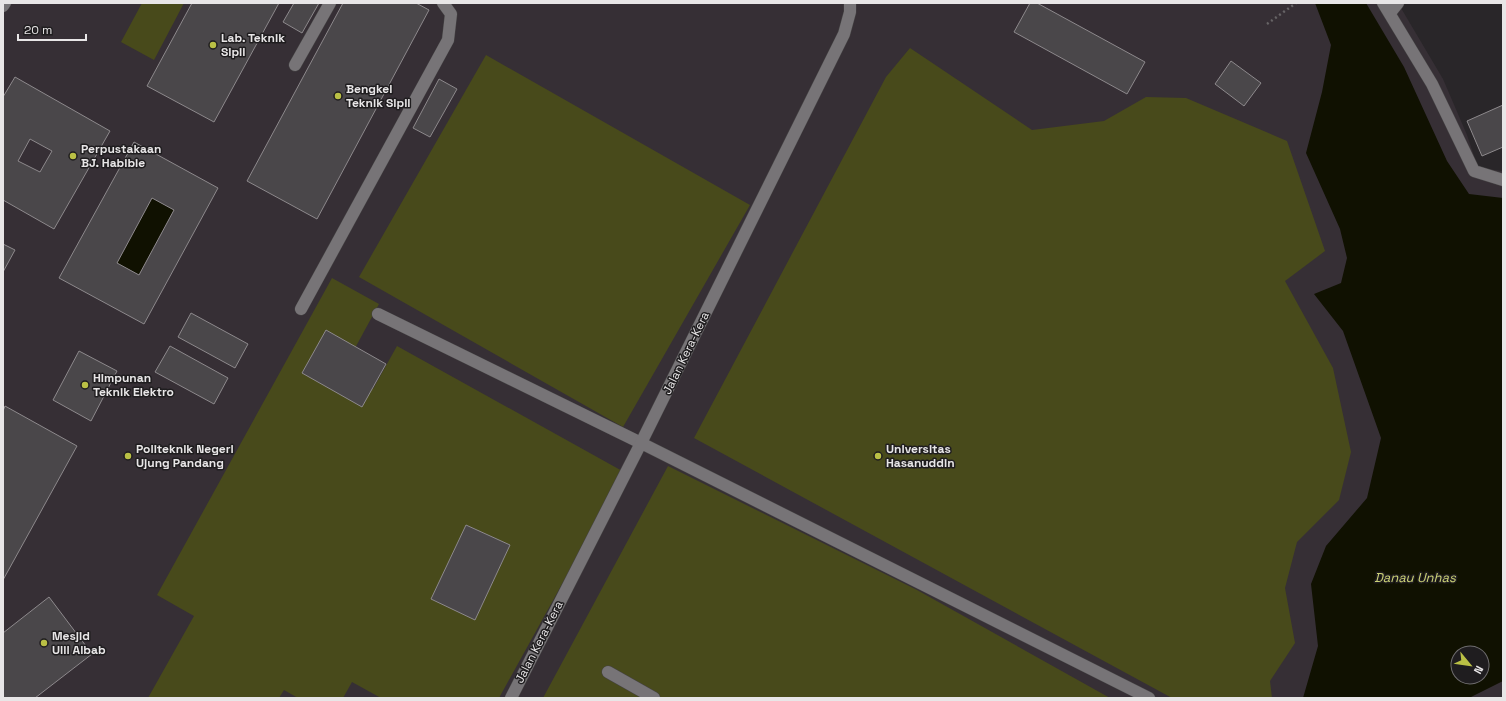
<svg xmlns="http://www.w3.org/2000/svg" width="1506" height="701" viewBox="0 0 1506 701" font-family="'Space Grotesk',sans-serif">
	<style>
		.built { fill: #362f35; fill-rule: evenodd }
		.green { fill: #484a1b }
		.water { fill: #101101; fill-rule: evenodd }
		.building { fill: #4a474a; stroke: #8d898c; fill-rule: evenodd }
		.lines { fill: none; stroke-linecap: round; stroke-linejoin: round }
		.service-casing { stroke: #454344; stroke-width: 13 }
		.minor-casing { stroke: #454344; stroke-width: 13 }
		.path { stroke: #676466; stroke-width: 2.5; stroke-dasharray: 2 3; stroke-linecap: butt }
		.service { stroke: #777477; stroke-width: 12 }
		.minor { stroke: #777477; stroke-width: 12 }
		.poi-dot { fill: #bac045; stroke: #1f1d1f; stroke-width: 1.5 }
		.labels { text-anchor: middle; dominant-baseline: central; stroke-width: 3; stroke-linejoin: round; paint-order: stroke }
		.poi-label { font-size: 12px; font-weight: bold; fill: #e8e6e7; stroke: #1f1d1f; text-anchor: start }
		.street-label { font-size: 12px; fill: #e8e6e7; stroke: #1f1d1f }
		.water-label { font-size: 13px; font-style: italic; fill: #ced477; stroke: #1f1d1f }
	</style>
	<rect width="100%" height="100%" fill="#292629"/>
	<!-- built -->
	<path class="built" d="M3,3H1398L1443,79L1467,135L1478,168L1503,171V698H3ZM1458,653H1482V677H1458Z"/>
	<!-- green -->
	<path class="green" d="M142,3H184L154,60L121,42Z
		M910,48L1032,130L1104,121L1146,97L1186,98L1287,141L1325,251L1285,281L1333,368L1351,452L1339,500L1297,542L1285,588L1295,643L1270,681L1272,698H1172L694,438L886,77Z
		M486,55L750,205L623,427L359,277Z
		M332,278L379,304L342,372L373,389L397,346L624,472L499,698H381L352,682L343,698H298L284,690L279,698H148L194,616L157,595Z
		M668,466L917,590L1110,698H543Z"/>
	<!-- water -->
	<path class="water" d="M1315,3H1366L1404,67L1447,161L1469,194L1503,198V681L1469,698H1303L1318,646L1311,584L1326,546L1367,498L1381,438L1343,331L1314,294L1341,283L1347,258L1340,229L1306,153L1322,92L1331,45ZM1458,653H1482V677H1458Z
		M152,198L174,210L139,275L117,263Z"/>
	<!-- building -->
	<path class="building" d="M192,3H279L214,122L147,86Z
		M294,3H319L302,33L283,22Z
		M343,3H416L429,10L317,219L247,181Z
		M1030,3H1037L1145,62L1127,94L1014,32Z
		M1231,61L1261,83L1244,106L1215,84Z
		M15,77L110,131L54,229L3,200V97ZM30,139L52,151L40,172L18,161Z
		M439,79L457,89L430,137L413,128Z
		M1503,105V147L1482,156L1467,121Z
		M134,142L218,188L144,324L59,278ZM152,198L174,210L139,275L117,263Z
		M3,244L15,250L3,272Z
		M191,313L248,344L235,368L178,337Z
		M326,330L386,364L362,407L302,373Z
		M170,346L228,378L214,404L155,372Z
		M79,351L117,371L91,421L53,400Z
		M5,406L77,446L3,580V411Z
		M466,525L510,545L475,620L431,599Z
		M49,597L92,654L35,698H3V633Z"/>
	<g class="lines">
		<!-- service casing -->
		<g class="service-casing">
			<path id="service" d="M3,6L5,3
				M295,65L330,3
				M301,309L448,40L451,14L443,3
				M378,314L641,443
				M608,672L654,698"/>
		</g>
		<!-- minor casing -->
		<g class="minor-casing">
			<path id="minor" d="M1383,3L1432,84L1474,171L1503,180
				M1390,13L1398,3
				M641,443L1149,698
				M511,698L641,443L844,34L850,12V3"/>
		</g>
		<!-- path -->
		<path class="path" d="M1267,24L1296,3"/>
		<!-- service -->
		<use href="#service" class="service"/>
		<!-- minor -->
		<use href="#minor" class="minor"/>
	</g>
	<!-- markers -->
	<g class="poi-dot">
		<circle cx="213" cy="45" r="4"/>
		<circle cx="338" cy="96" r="4"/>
		<circle cx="73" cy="156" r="4"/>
		<circle cx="85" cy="385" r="4"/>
		<circle cx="128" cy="456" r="4"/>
		<circle cx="878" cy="456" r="4"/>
		<circle cx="44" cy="643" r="4"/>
	</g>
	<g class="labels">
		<!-- poi labels -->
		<g class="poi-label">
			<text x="221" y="38">Lab. Teknik<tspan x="221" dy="14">Sipil</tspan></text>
			<text x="346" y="89">Bengkel<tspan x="346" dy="14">Teknik Sipil</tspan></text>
			<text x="81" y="149">Perpustakaan<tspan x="81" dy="14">BJ. Habibie</tspan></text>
			<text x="93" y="378">Himpunan<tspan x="93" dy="14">Teknik Elektro</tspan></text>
			<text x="136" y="449">Politeknik Negeri<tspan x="136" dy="14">Ujung Pandang</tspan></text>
			<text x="886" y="449">Universitas<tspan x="886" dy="14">Hasanuddin</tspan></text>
			<text x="52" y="636">Mesjid<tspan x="52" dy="14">Ulil Albab</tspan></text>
		</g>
		<!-- street labels -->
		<g class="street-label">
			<text transform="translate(686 353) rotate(-64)">Jalan Kera-Kera</text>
			<text transform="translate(539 642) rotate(-63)">Jalan Kera-Kera</text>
		</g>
		<!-- water labels -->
		<g class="water-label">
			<text x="1415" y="577">Danau Unhas</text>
		</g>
	</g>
	<!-- border -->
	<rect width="1506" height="701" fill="none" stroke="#e8e6e7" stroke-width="8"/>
	<!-- north arrow -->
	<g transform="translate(1470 665) rotate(119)"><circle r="19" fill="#1f1d1f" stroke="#6f6d6f"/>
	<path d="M0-3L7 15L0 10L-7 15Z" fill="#bac045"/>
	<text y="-6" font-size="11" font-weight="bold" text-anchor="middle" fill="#e8e6e7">N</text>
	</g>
	<!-- scale -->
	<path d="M18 34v6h68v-6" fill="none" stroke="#e8e6e7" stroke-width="2"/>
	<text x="24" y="34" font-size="12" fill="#e8e6e7" stroke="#1f1d1f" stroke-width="3" paint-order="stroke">20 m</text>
</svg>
